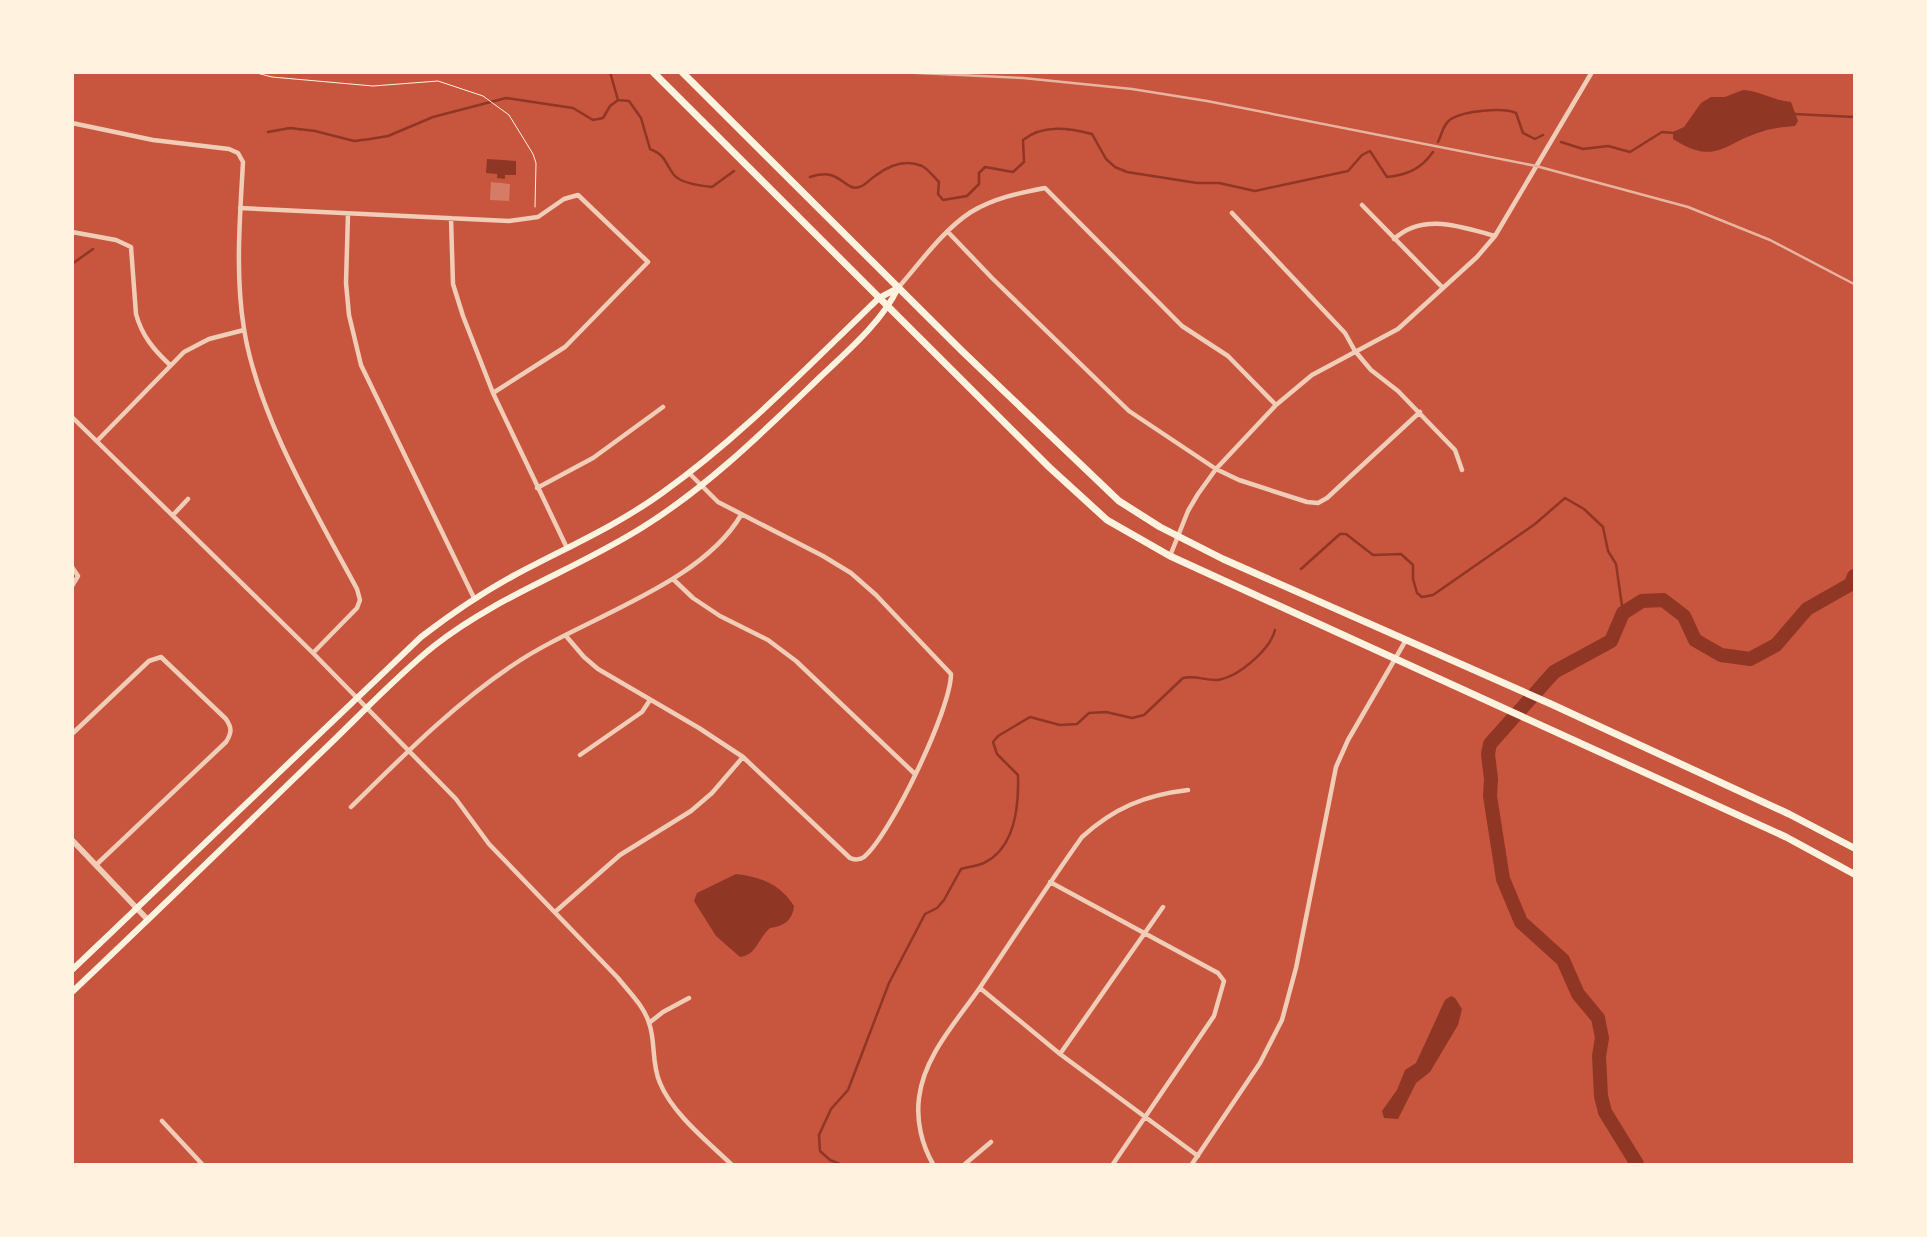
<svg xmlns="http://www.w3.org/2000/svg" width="1927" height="1237" viewBox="0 0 1927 1237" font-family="Lato,sans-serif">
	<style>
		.water { fill: #8f3625 }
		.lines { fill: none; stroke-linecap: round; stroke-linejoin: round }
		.stream { stroke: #8f3625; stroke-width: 2.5 }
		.river { stroke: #8f3625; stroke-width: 14 }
		.building { fill: #d67c66 }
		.path { stroke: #fff3e0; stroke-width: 1 }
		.minor { stroke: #f1ccb7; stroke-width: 4.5 }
		.tertiary { stroke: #f1ccb7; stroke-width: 5.5 }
		.secondary { stroke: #fff3e0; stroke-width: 6 }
		.primary { stroke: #fff3e0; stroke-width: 7 }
		.rail { stroke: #e9b49f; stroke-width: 2.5 }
	</style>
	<rect width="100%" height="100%" fill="#c8553d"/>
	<!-- water -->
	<path class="water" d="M1743,90C1761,91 1774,101 1791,102L1798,121L1795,126C1784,127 1773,128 1764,131C1724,142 1717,167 1673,139V132L1684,127L1701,103L1711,97H1725Z
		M487,159L516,161V175H505V179L497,178V174L486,173Z
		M736,874C761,877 780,884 794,906C793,920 783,927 770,928C758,938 757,955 740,957L716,936L694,901L697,893Z
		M1451,996L1455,998L1462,1009L1458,1025L1430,1072L1416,1083L1398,1119L1384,1118L1382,1111L1397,1090L1405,1070L1416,1063L1445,1000Z"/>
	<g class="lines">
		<!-- stream -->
		<path class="stream" d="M610,72L618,100
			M1794,114L1854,117
			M268,132L290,128L315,131L354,141L370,139L388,136L433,117L506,98L573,108L593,120L603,118L610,106L618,100L629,101L641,118L650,149C667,156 664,162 674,175C681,183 702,186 712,187L734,171
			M1438,142C1442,134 1443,124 1451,119C1464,111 1503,107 1516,113L1523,133L1535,139L1543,135
			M1561,142L1583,149L1608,146L1630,152L1662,132L1674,133
			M810,177C841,166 844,192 859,187C865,186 870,179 875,176C888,166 905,159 922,166C928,169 934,177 939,182L938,194L943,200L967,196L979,184V173L985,167L1013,172L1024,162L1023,140C1043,124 1069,128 1092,134L1106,159L1115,167L1127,172L1197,183H1219L1255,191L1348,171L1362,155L1370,151L1387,177C1407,175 1421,169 1433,152
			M72,264L93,249
			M1301,569L1340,534H1346L1373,555L1401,554L1413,565V579L1417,593L1422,597L1433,595L1535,524L1565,498L1584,509L1603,527L1608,551L1616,564L1623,613
			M840,1164L830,1160L820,1151L819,1135L831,1109L848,1090L889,983L925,914L937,908L944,900L961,869C968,867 977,866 984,863C1015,848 1019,806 1018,775L997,754L993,742L998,736L1030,717L1060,725L1077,724L1089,713L1106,712L1132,718L1144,715L1183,678C1196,675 1206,681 1218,680C1238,677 1270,650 1275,630"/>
		<!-- river -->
		<path class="river" d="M1637,1164L1605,1112L1601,1096L1599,1056L1602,1038L1598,1018L1578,994L1563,960L1521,922L1503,879L1490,796L1491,779L1488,754L1490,744L1554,672L1611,641L1623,613L1642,601L1663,600L1684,616L1695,640L1721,655L1750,659L1776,645L1807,609L1851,584L1854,576"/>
	</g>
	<!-- building -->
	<path class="building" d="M491,182L510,184L509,201L490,200Z"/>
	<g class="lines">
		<!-- path -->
		<path class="path" d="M253,72L272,77L373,86L438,81L483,96L509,115L533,154L536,163L535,207"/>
		<!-- minor -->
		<path class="minor" d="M72,123L153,140L229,149L238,153L243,162C240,218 235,273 244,329C258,416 315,511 357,589L360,600L357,608L313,653
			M1362,205L1443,288
			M240,208L509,221L538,217L564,199L578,195L648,262L565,347L493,393
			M1232,213L1345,333L1355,351L1371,370L1398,391L1455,450L1462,470
			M348,214L346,283L349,315L361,365L474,598
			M451,218L453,284L463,316L493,393L567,548
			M72,232L116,240L131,247L136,314C142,336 154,350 170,365
			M948,232L992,278L1129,411L1216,469L1239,480L1307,502L1318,503L1327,498L1420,412
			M1394,239C1423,212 1462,227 1495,236
			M898,288C920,263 943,230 971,212C994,198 1019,193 1045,188L1182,326L1228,356L1276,405
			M72,417L313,653L456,799L489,844L618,978C629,992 644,1006 649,1023C656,1042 651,1063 660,1083C672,1113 708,1142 731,1164
			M97,441L184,352L209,339L244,330
			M537,488L593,458L663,407
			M173,515L188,499
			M1170,556L1188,511L1198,494L1216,469L1276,405L1312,375L1398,329L1477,257L1495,236L1592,72
			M72,567L78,576L72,586
			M673,579L693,598L720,616L768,640L796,661L915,774
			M566,636L584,657L598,669L699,728L743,757L850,858C854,860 860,860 864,857C891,834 951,709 951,674L876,595L851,573L823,556L718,502L689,473
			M72,734L149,661L161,657L226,719C232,728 232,732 226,742L96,865
			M580,755L642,712L650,700
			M351,807C402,757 453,705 513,665C580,619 700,586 741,515
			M1050,882L1218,973L1224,981L1214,1016L1113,1164
			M555,912L620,855L691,811L712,793L743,757
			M980,988L1060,1054L1198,1156
			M649,1023L663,1012L689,998
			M1060,1054L1163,907
			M162,1121L202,1164
			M933,1164C922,1145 916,1121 919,1098C924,1055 958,1020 981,986C1015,936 1047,886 1082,837C1114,808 1145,795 1188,790
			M965,1164L991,1142
			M1192,1164L1260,1063L1282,1020L1296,968L1336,767L1348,740L1406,640"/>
		<!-- tertiary -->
		<path class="tertiary" d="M72,840L148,920"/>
		<!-- secondary -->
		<path class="secondary" d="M72,970L421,637C451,614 480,594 513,576C563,549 615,527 662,493C742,436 808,366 879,298L898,288
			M72,992C160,909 247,824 334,740C366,709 398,675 434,646C497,596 575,570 643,527C707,487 761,434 815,382C844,354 880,325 898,288"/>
		<!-- primary -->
		<path class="primary" d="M653,72L1049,467L1107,520L1170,556L1786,837L1854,874
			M682,72L962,351L1119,501L1160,527L1223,559L1551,704L1789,814L1854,848"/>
		<!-- rail -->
		<path class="rail" d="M897,72L1023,78L1132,89L1207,101L1536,166L1688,207L1770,240L1854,284"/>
	</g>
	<!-- border -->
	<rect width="1927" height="1237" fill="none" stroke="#fff3e0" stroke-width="148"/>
</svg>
